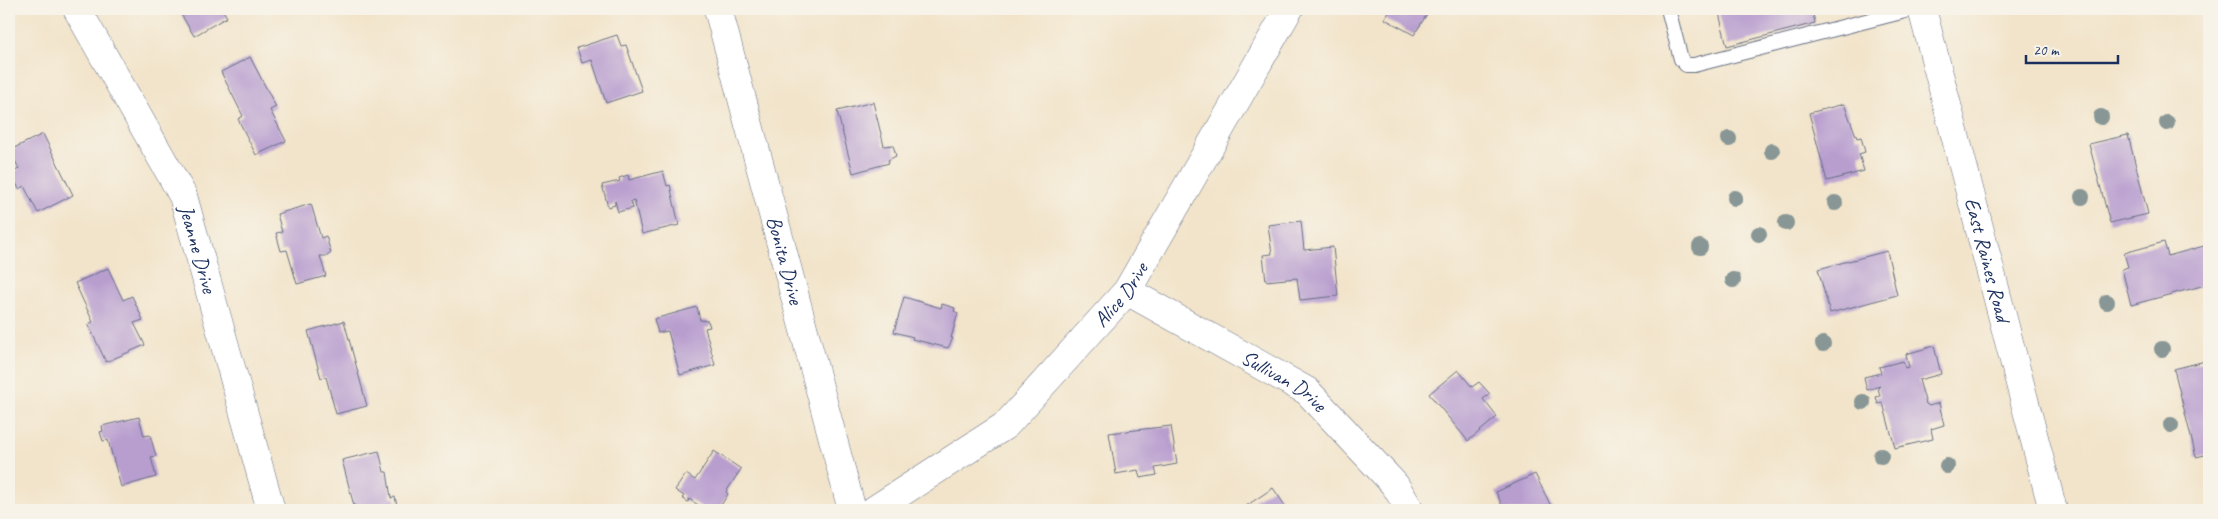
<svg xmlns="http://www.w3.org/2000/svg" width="2218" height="519" viewBox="0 0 2218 519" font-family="Caveat,sans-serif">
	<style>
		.building { fill: #b89ecf }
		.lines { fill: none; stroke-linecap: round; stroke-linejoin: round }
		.service-casing { stroke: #666e84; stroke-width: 16 }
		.minor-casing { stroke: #666e84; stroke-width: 29 }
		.secondary-casing { stroke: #666e84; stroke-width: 29 }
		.service { stroke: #fff; stroke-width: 14 }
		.minor { stroke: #fff; stroke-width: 28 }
		.secondary { stroke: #fff; stroke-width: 28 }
		.tree { fill: #889695 }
		.labels { text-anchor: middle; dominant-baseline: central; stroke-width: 5; stroke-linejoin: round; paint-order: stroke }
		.street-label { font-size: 21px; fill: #1b2f5e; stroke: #f7f3e8 }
	</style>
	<rect width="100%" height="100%" fill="#f7f3e8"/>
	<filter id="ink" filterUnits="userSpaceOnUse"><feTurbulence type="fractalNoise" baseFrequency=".02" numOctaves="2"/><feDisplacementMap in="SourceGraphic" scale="10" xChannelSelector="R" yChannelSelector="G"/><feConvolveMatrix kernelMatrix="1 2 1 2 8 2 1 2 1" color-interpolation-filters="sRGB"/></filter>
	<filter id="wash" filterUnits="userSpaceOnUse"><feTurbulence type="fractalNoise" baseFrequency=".0096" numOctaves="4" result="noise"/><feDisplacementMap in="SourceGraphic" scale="20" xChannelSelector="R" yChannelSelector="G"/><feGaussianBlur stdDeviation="1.12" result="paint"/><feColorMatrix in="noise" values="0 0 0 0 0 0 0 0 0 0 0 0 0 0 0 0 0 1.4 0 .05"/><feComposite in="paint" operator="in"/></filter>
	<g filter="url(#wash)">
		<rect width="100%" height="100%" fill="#f2e4ca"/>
		<g id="blocks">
			<!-- building -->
			<path class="building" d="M178,9H222L227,17L194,36Z
				M1391,9H1430L1414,35L1385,19Z
				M1718,9H1812L1815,23L1727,46Z
				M617,35L621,46L626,45L642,91L606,103L592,60L582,63L577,48Z
				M250,57L276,107L270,110L286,141L256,155L238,119L243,116L221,72Z
				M9,77L16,90L9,94Z
				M873,102L884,146L893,145L896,156L888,160L889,163L853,173L837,111Z
				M1844,104L1857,138L1861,137L1865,152L1859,154L1864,171L1827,181L1809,113Z
				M43,134L73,195L38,213L24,186L19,189L11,173L19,169L10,150Z
				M2128,135L2148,214L2110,223L2089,144Z
				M663,171L667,186L670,185L679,225L642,234L634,200L631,201L633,208L618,212L615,201V205L608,207L602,185L620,181L619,178L628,175L629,180Z
				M311,204L321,238L326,236L331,253L327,256H320L326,276L297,284L287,250L281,251L276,233L282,232L277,214Z
				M1301,221L1304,250L1333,247L1338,296L1300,300L1297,278L1266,281L1263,255L1272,254L1268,225Z
				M2164,242L2168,256L2204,246L2209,266V284L2131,305L2122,269L2128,267L2124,253Z
				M1887,251L1897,295L1830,313L1818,269Z
				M108,268L123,300L132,296L143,320L134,323L145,345L106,362L88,324L93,322L75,283Z
				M904,297L941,308L942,304L955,308L954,311L958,313L951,338H953L948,348L912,339L913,337L894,332Z
				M697,307L700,320L708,321L710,327L705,328L715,365L680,375L668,331L658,333L654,319Z
				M344,321L367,406L336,414L326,377L321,378L308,331Z
				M1934,346L1941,374L1919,380L1926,404L1929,406L1939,403L1944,425L1931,429L1933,439L1895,448L1883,403L1878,404L1876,397L1880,396L1878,388L1880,386L1867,390L1864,377L1881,373L1879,367L1903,361L1905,368L1909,367L1906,354Z
				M2209,360V454L2196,457L2174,369Z
				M1458,370L1472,387L1479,382L1490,394L1483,399L1497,417L1468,441L1429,394Z
				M139,417L144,436L150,435L156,456L151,457L156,477L121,487L108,440L103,441L100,432L103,431L102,426Z
				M1171,426L1177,464L1155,468L1157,475L1140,478L1138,470L1116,474L1109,433Z
				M379,451L384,472H387L391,498L395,497L398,510H358L356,506H354L342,460Z
				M714,451L741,469L726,492L728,494L718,510H706L689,499L688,502L682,498L684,496L675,490L686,474L695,480Z
				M1535,474L1553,510H1504L1496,492Z
				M1273,488L1288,510H1240Z"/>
		</g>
	</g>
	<g filter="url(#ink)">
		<use href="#blocks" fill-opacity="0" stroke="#666e84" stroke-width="1"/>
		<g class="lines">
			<!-- service casing -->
			<g class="service-casing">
				<path id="service" d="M1668,9L1681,59L1686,65H1694L1913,9"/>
			</g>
			<!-- minor casing -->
			<g class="minor-casing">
				<g id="minor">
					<path id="s1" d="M77,9L183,196L271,510"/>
					<path id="s2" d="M718,9L852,510"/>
					<path id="s3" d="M1127,291L1307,391L1395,485L1410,510"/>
					<path id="s4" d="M874,510L1006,425L1127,291L1289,9"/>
				</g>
			</g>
			<!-- secondary casing -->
			<g class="secondary-casing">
				<g id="secondary">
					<path id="s5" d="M1922,9L2053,510"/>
				</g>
			</g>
			<!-- service -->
			<use href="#service" class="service"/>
			<!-- minor -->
			<use href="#minor" class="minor"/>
			<!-- secondary -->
			<use href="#secondary" class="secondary"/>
		</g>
		<!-- trees -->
		<g class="tree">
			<circle cx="2101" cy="117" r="8"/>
			<circle cx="2167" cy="123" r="8"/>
			<circle cx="1729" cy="139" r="8"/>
			<circle cx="1772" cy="151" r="8"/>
			<circle cx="2082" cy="197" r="8"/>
			<circle cx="1735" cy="198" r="8"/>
			<circle cx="1835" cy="203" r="8"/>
			<circle cx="1786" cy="223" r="8"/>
			<circle cx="1759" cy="234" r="8"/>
			<circle cx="1700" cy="247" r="8"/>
			<circle cx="1733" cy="280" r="8"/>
			<circle cx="2107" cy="302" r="8"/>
			<circle cx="1823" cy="344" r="8"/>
			<circle cx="2162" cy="349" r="8"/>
			<circle cx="1863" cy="402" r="8"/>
			<circle cx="2171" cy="425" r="8"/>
			<circle cx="1881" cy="456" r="8"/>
			<circle cx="1947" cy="466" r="8"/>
		</g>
	</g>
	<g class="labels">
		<!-- street labels -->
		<g class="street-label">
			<text stroke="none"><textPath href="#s1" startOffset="270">Jeanne Drive</textPath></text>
			<text stroke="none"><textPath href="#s2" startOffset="260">Bonita Drive</textPath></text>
			<text stroke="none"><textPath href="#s5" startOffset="259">East Raines Road</textPath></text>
			<text stroke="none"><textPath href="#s4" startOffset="331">Alice Drive</textPath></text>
			<text stroke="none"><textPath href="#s3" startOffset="181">Sullivan Drive</textPath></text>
		</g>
	</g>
	<!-- margin -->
	<rect width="2218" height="519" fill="none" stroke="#f7f3e8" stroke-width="30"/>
	<!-- scale -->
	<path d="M2026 55v8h92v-8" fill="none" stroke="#1b2f5e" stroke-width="2.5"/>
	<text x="2033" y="55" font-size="15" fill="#1b2f5e" stroke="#f7f3e8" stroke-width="4" paint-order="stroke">20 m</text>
</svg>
